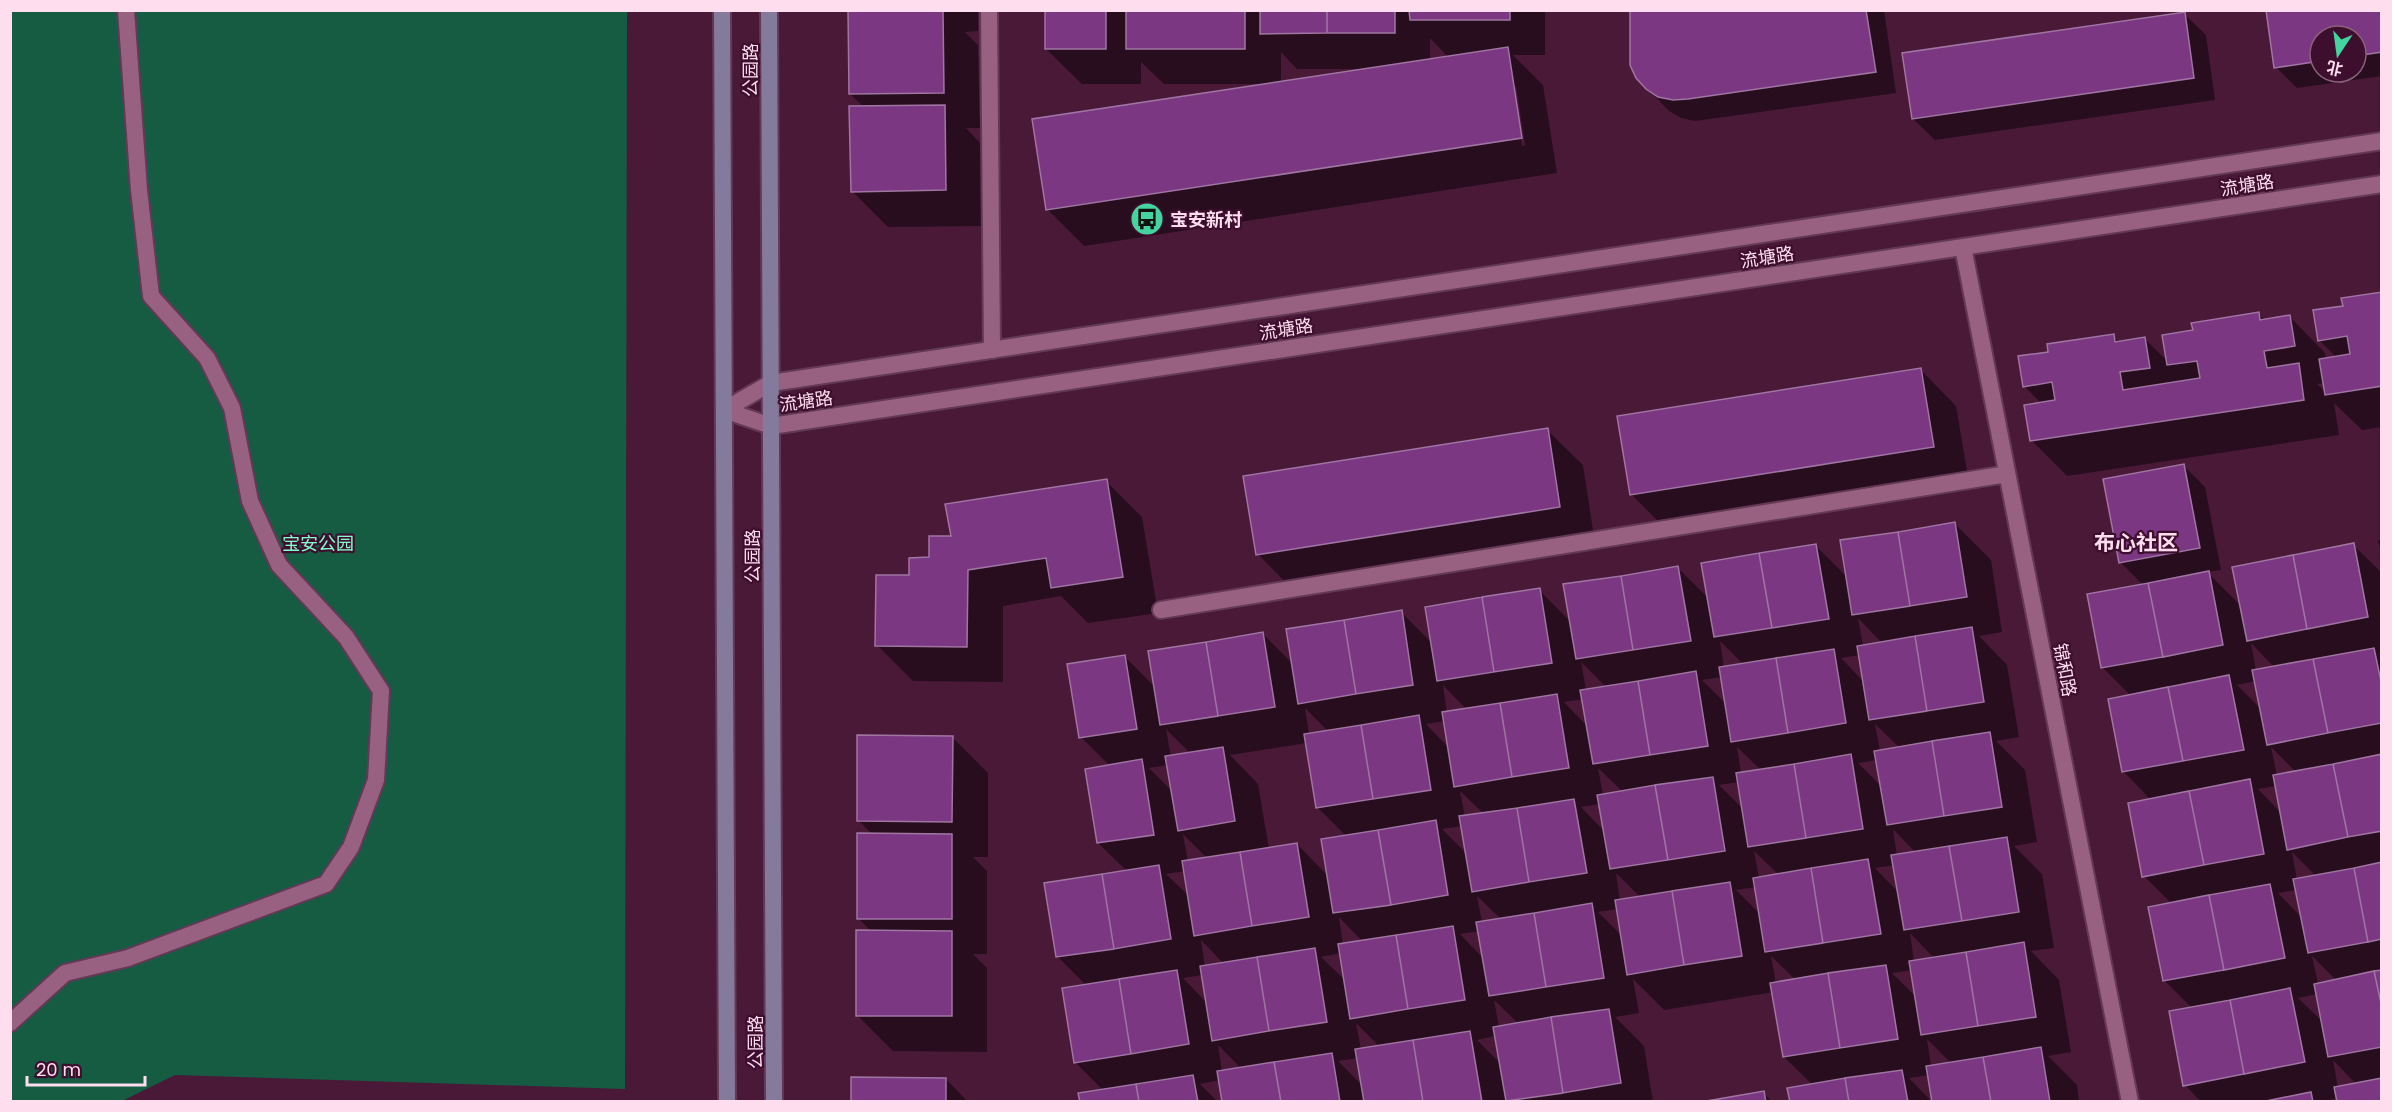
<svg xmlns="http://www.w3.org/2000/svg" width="2392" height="1112" viewBox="0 0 2392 1112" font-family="Poppins,'Noto Sans SC',sans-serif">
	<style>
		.green { fill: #155c43 }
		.shadow { fill: #0007; fill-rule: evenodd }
		.building { fill: #7b3781; stroke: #a075a3; stroke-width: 1.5 }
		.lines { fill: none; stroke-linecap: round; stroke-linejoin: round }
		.minor-casing { stroke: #633955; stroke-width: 20 }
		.tertiary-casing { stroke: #633955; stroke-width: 20 }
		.secondary-casing { stroke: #633955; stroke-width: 20 }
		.minor { stroke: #996181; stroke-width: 16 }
		.tertiary { stroke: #996181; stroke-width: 16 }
		.secondary { stroke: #847a9b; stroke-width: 16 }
		.labels { text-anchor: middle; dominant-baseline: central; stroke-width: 4.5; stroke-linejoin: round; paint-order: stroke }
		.street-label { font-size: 18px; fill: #fdddee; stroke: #3e0e2e }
		.poi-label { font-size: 18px; font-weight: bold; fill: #fdddee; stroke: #3e0e2e; text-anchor: start }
		.park-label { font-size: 18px; fill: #83fecb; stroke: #3e0e2e }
		.quarter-label { font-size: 21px; font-weight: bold; fill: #fdddee; stroke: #3e0e2e }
	</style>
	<rect width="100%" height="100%" fill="#4a1938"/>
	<!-- green -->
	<path class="green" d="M10,11H627L625,1089L175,1075L122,1101H11Z"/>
	<!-- shadow -->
	<path class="shadow" d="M978,10V31L965,32L978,45L980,128H966L980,143L981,226L888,227L852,191L864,107L850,94V11Z
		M1046,10H1545V55H1513L1543,85L1557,173L1084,246L1048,210L1264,86V84H1164L1141,62V84H1082L1046,49ZM1430,38L1449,58L1430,61ZM1281,52L1297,69H1363V71L1281,83ZM1513,87H1516L1525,145L1522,146Z
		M1631,10H1884L1896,93L1695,121L1681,118L1669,111L1647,88Z
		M2267,10H2382V76L2297,88L2276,67ZM2320,36H2356V72H2320Z
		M2184,14L2206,35L2215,100L1935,140L1913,119Z
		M2382,293V427L2362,430L2334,403L2339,435L2067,476L2031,440L2041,403L2024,386L2049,353L2113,336L2120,343L2145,339L2168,362L2194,331L2259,314L2266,321L2290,317L2325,353L2326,359L2336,357L2319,340L2344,307ZM2324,383L2326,392L2317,384Z
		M1921,370L1956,406L1969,483L1667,530L1631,494Z
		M1547,430L1583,465L1595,543L1293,590L1258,554Z
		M2183,465L2205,487L2221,570L2207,572L2241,606L2353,545L2382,573V1102L2338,1098L2320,1102H2201L2185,1085L2192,1008L2164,980L2172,904L2144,876L2151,800L2124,772L2109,700L2131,696L2103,668L2089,595L2143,585L2121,563ZM2251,643L2275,668L2256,671ZM2256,681L2261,709L2237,685ZM2271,747L2296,772L2277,776ZM2276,786L2282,814L2258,789ZM2292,852L2316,876L2297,880ZM2297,890L2302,918L2278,893ZM2312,956L2337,981L2318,984ZM2317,994L2323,1022L2298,998ZM2333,1060L2357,1085L2338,1088Z
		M1106,481L1142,517L1158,613L1088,623L1061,596L1003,606V682L913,681L877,645L911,576L952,537Z
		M1955,524L1991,560L2002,632L1979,636L2007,665L2019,737L1996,741L2025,770L2037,842L2014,846L2042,874L2054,948L2031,951L2059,980L2071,1052L2048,1056L2077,1085L2079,1102H1933L1929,1075L1909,1078L1932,1102H1791L1813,1085L1784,1057L1774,992L1664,1010L1633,979L1639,1013L1615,1017L1644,1046L1653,1102H1223L1220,1080L1200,1084L1218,1102H1081L1104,1091L1075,1062L1087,986L1058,957L1127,871L1098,843L1110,766L1081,737L1124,656L1156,688L1263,634L1294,665L1401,612L1432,643L1539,590L1571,622L1678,568L1709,599L1816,546L1848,578ZM1858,618L1882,643L1863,646ZM1720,641L1744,665L1724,668ZM1860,655L1864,682L1841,658ZM1581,662L1606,687L1586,690ZM1722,677L1726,704L1702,680ZM1443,685L1467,710L1447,713ZM1584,699L1588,727L1564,702ZM1305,708L1328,731L1309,734ZM1445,721L1449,748L1426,724ZM1875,724L1900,748L1880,751ZM1166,729L1190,753L1171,757ZM1307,743L1317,807L1346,836L1328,876L1297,844L1269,849L1258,784L1230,755ZM1737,747L1761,770L1741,773ZM1877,760L1882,787L1858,763ZM1168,765L1173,792L1149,768ZM1598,768L1623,792L1603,795ZM1739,782L1744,810L1719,785ZM1460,791L1484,814L1465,817ZM1600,804L1605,832L1581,807ZM1462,826L1467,854L1442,829ZM1893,829L1916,853L1897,856ZM1183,834L1208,859L1188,862ZM1754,851L1779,875L1759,878ZM1895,865L1899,893L1875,868ZM1185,871L1190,897L1166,874ZM1616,873L1640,897L1620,901ZM1756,887L1761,915L1736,890ZM1477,896L1501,919L1482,922ZM1618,909L1622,936L1598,912ZM1339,917L1363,942L1343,945ZM1480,931L1484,959L1460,934ZM1910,933L1934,958L1914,961ZM1201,940L1224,964L1205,967ZM1341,953L1346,981L1321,957ZM1771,956L1796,980L1776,984ZM1912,970L1916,997L1892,973ZM1203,975L1207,1003L1183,978ZM1494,1000L1519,1024L1499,1027ZM1356,1023L1380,1047L1361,1050ZM1496,1036L1501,1064L1477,1040ZM1927,1039L1951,1063L1931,1066ZM1218,1045L1241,1068L1222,1071ZM1358,1058L1363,1086L1338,1061Z
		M2378,540H2382V556Z
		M952,737L988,773V857H973L987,871V954H973L987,968V1052L893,1051L857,1015L872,932L858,918L873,835L858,820Z
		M946,1079L968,1102H852Z
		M1764,1093L1772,1102H1710Z"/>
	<!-- building -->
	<path class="building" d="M848,10H943L944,93L849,94Z
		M1045,10H1106V49H1045Z
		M1126,10H1245V49H1126Z
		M1260,10H1327V33L1260,34Z
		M1327,10H1395V33H1327Z
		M1409,10H1510V20H1410Z
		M1630,10H1866L1876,72L1688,99L1673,100L1658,97L1646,89L1636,78L1630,65Z
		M2266,10H2382V52L2356,56V36H2320V61L2274,68Z
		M2185,12L2194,78L1912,119L1902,53Z
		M1508,47L1522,138L1046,210L1032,119Z
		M945,105L946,190L851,192L849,106Z
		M2382,292V386L2325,395L2319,359L2350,354L2347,336L2318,341L2313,310L2343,306L2341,298Z
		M2259,312L2260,320L2290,315L2295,346L2264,351L2267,368L2299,363L2304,400L2030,441L2024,405L2055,400L2052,382L2023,387L2018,356L2048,352L2047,344L2114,334L2115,342L2145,337L2150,368L2120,372L2123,390L2200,378L2197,361L2167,365L2162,335L2193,330L2191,323Z
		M1921,368L1934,447L1630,495L1617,416Z
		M1548,428L1560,507L1256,555L1243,476Z
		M2184,464L2200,548L2119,563L2103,479Z
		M1107,479L1123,577L1051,588L1046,558L968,570L967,647L875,646L876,575H909V558L929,557V536H951L945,504Z
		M1955,522L1967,597L1910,606L1898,532Z
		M1898,532L1910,606L1852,615L1840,540Z
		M2354,543L2368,617L2307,629L2293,555Z
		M1816,544L1829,619L1772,628L1759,553Z
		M1759,553L1772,628L1714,637L1701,563Z
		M2293,555L2307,629L2247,641L2232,567Z
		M1678,566L1691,641L1633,650L1621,576Z
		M2209,571L2223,645L2163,657L2148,583Z
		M1621,576L1633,650L1576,659L1563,584Z
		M2148,583L2163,657L2101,668L2087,594Z
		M1540,588L1552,663L1494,672L1482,597Z
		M1482,597L1494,672L1437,681L1425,607Z
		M1402,610L1413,685L1356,694L1344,620Z
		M1344,620L1356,694L1298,704L1286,629Z
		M1972,627L1984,702L1927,711L1915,636Z
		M1263,632L1275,707L1218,716L1206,642Z
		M1915,636L1927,711L1869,720L1857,646Z
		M1206,642L1218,716L1160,725L1148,651Z
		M2374,648L2382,686V723L2328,733L2313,659Z
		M1834,649L1846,723L1788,733L1776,658Z
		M1125,655L1137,729L1079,738L1067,664Z
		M1776,658L1788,733L1731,742L1719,667Z
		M2313,659L2328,733L2267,745L2252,670Z
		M1696,671L1708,746L1650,755L1638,681Z
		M2229,675L2244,750L2183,761L2168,687Z
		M1638,681L1650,755L1593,764L1580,690Z
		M2168,687L2183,761L2122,772L2108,699Z
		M1557,694L1569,768L1512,777L1500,703Z
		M1500,703L1512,777L1454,787L1442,712Z
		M1419,715L1431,790L1373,799L1361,725Z
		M1361,725L1373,799L1316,808L1304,734Z
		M1990,732L2002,807L1944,816L1932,741Z
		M857,735L953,736L952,822L857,821Z
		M1932,741L1944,816L1887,825L1874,751Z
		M1223,747L1235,821L1178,831L1165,756Z
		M1851,754L1863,829L1806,838L1794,764Z
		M2382,754V831L2348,837L2333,764Z
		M1142,759L1154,835L1097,843L1085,769Z
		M1794,764L1806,838L1748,847L1736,773Z
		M2333,764L2348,837L2287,850L2273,775Z
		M1713,777L1725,851L1668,860L1655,785Z
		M2250,779L2264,854L2204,865L2189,791Z
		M1655,785L1668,860L1610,869L1597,795Z
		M2189,791L2204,865L2142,877L2128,803Z
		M1574,799L1587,873L1529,882L1517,808Z
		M1517,808L1529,882L1472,892L1459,816Z
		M1436,820L1448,895L1391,905L1378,830Z
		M1378,830L1391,905L1333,913L1321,839Z
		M857,833L952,834V919H857Z
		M2007,837L2019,912L1962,921L1949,846Z
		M1297,843L1309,917L1252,926L1240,852Z
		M1949,846L1962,921L1904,930L1891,855Z
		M1240,852L1252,926L1194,936L1182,861Z
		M1868,859L1881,934L1823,943L1811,868Z
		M2382,862V939L2368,942L2354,868Z
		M1159,865L1171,939L1114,949L1102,874Z
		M1811,868L1823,943L1765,952L1753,878Z
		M2354,868L2368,942L2308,953L2293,879Z
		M1102,874L1114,949L1056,957L1044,883Z
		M1730,882L1742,956L1684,965L1672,891Z
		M2270,884L2285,958L2224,970L2209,895Z
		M1672,891L1684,965L1627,975L1615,900Z
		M2209,895L2224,970L2163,981L2148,907Z
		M1592,903L1604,978L1546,987L1534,913Z
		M1534,913L1546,987L1489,996L1476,922Z
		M1453,926L1465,1000L1408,1009L1396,935Z
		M856,930L952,931V1016H856Z
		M1396,935L1408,1009L1350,1019L1338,944Z
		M2024,942L2036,1017L1978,1026L1966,952Z
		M1315,948L1327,1022L1269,1031L1257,957Z
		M1966,952L1978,1026L1921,1035L1909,961Z
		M1257,957L1269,1031L1212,1041L1200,966Z
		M1886,965L1898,1039L1840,1048L1828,973Z
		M1177,970L1189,1044L1131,1054L1119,979Z
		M2382,970V1008L2374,971Z
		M2374,971L2382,1008V1047L2328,1057L2314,984Z
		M1828,973L1840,1048L1783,1057L1770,983Z
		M1119,979L1131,1054L1074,1063L1062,988Z
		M2290,988L2305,1062L2244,1074L2230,1000Z
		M2230,1000L2244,1074L2183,1086L2169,1011Z
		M1609,1009L1621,1083L1563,1093L1551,1017Z
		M1551,1017L1563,1093L1506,1101L1493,1027Z
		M1470,1031L1482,1102H1423L1413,1040Z
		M1413,1040L1423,1102H1364L1355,1049Z
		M2041,1047L2050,1102H1991L1983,1057Z
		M1332,1053L1340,1102H1281L1274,1062Z
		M1983,1057L1991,1102H1932L1926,1066Z
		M1274,1062L1281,1102H1222L1217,1071Z
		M1902,1070L1908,1102H1849L1845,1078Z
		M1193,1075L1198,1102H1139L1136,1084Z
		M851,1077L946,1078V1102H851Z
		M1845,1078L1849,1102H1790L1787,1088Z
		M2382,1078V1102H2337L2334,1087Z
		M1136,1084L1139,1102H1080L1078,1093Z
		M1764,1091L1766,1102H1707V1101Z
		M2311,1092L2313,1102H2261Z"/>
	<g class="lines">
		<!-- minor casing -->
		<g class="minor-casing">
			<path id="minor" d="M989,10L992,350
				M1963,247L2130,1102
				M1161,610L2007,474
				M10,1023L65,973L128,958L326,884L351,847L376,780L381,691L346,637L279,565L250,501L232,408L207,358L151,296L139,190L126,10"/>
		</g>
		<!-- tertiary casing -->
		<g class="tertiary-casing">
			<path id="tertiary" d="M724,410L771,383L2382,141
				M724,410L771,426L2382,184"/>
		</g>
		<!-- secondary casing -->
		<g class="secondary-casing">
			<path id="secondary" d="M722,10L727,1102
				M769,10L774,1102"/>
		</g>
		<!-- minor -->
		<use href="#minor" class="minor"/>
		<!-- tertiary -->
		<use href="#tertiary" class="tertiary"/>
		<!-- secondary -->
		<use href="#secondary" class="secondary"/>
	</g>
	<!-- icons -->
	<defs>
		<g id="bus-disc" transform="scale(1.725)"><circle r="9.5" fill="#45d49f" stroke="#3e0e2e"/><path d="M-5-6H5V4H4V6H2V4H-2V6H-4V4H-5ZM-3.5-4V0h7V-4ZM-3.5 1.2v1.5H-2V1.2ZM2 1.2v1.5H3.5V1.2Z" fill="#111"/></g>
	</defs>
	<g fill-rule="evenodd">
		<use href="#bus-disc" x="1147" y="219"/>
	</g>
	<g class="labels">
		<!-- street labels -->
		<g class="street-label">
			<text transform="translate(750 70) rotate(-90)">公园路</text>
			<text transform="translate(2247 185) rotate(-9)">流塘路</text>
			<text transform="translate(1767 257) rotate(-9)">流塘路</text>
			<text transform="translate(1286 329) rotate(-9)">流塘路</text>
			<text transform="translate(806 401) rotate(-8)">流塘路</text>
			<text transform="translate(752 556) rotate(-90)">公园路</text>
			<text transform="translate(2065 670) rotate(79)">锦和路</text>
			<text transform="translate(755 1042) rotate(-90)">公园路</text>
		</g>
		<!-- poi labels -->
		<g class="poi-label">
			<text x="1170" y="219">宝安新村</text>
		</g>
		<!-- park labels -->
		<g class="park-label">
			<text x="318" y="543">宝安公园</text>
		</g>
		<!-- quarter labels -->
		<g class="quarter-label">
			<text x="2136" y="542">布心社区</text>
		</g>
	</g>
	<!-- border -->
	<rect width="2392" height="1112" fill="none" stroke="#fdddee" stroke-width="24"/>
	<!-- north arrow -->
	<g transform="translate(2338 54) rotate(193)"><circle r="28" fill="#3e0e2e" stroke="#8a617b" stroke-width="1.5"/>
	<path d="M0-4.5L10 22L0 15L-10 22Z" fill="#45d49f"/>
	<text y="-9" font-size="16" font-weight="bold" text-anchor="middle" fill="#fdddee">北</text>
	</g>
	<!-- scale -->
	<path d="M27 1076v9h118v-9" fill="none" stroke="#fdddee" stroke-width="3"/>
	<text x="36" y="1076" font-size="18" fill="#fdddee" stroke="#3e0e2e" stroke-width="4.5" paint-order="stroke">20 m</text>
</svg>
